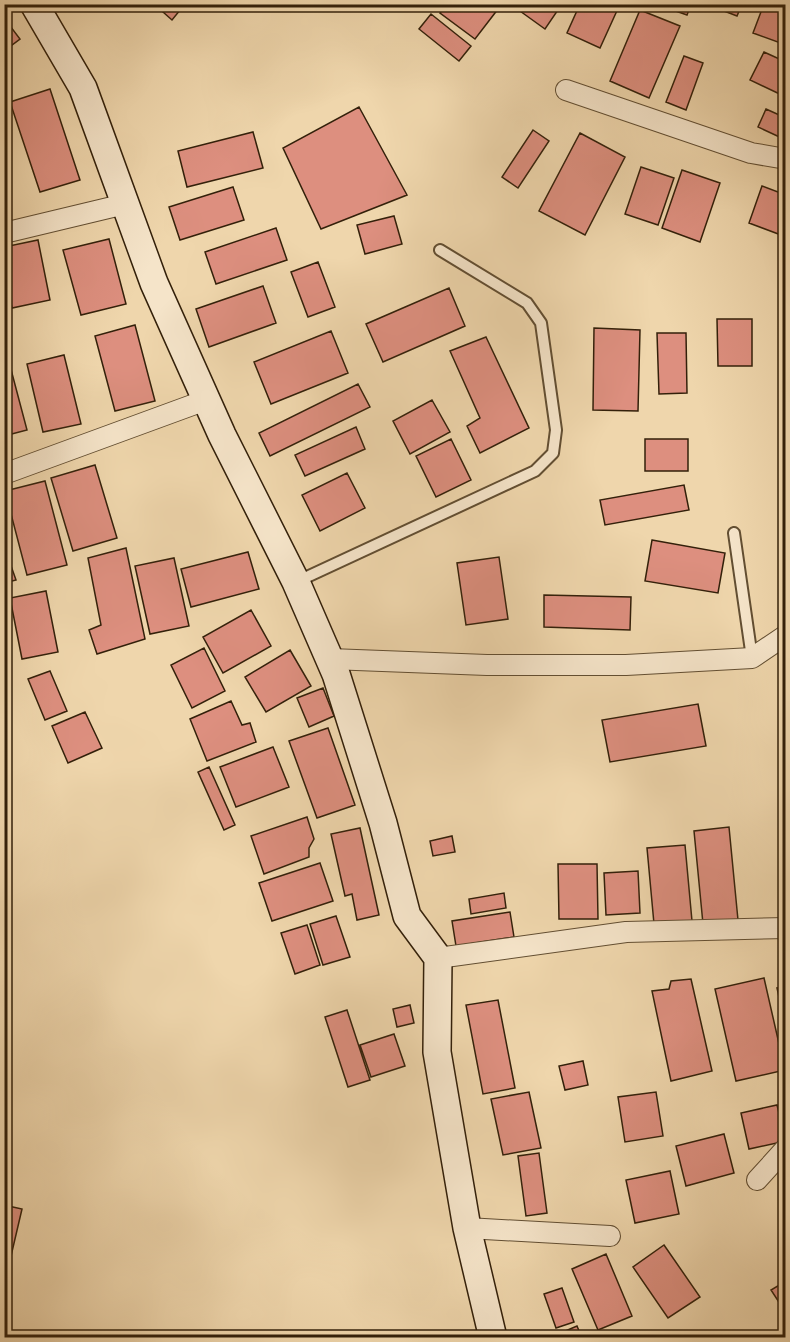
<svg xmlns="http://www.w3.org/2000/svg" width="790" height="1342" viewBox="0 0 790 1342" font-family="Cardo,serif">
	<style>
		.building { fill: #dd8f7f; stroke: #33200a; stroke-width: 1.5 }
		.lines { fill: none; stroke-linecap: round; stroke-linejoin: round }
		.lane-casing { stroke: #624e32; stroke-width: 14 }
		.street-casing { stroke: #624e32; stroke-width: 22 }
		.secondary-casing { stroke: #33200a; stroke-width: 30 }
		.lane { stroke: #f5e4c9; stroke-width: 10 }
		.street { stroke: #f5e4c9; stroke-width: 20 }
		.secondary { stroke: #f5e4c9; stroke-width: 27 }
	</style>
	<rect width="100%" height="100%" fill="#efd6ac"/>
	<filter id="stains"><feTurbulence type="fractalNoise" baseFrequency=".00333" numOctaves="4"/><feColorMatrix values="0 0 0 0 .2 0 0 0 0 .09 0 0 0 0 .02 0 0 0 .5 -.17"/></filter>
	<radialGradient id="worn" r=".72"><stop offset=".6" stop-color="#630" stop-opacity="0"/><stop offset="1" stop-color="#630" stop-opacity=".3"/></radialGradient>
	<!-- building -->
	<path class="building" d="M154,4H185L172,20Z
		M446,4H492L498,9L475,39L440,13Z
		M515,4H562L545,29L513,6Z
		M580,4H620L600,48L567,33Z
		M656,4H691L687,15Z
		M706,4H742L737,16Z
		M764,4L786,11V45L753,33Z
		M640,10L680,26L649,98L610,81Z
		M431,14L471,46L459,61L419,29Z
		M4,18L20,39L4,51Z
		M764,52L786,62V97L750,80Z
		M684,56L703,63L686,110L666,102Z
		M50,89L80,180L40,192L10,102Z
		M359,107L407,195L321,229L283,148Z
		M766,109L786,118V140L758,127Z
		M533,130L549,141L518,188L502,177Z
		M253,132L263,168L187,187L178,151Z
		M580,133L625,157L585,235L539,211Z
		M641,167L674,178L658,225L625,214Z
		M682,170L720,183L700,242L662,228Z
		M762,186L786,195V224L781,235L749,223Z
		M233,187L244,220L180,240L169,207Z
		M394,216L402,244L365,254L357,225Z
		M276,228L287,260L216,284L205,252Z
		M109,239L126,304L81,315L63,250Z
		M38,240L50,300L12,308L4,270V247Z
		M318,262L335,307L308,317L291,272Z
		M263,286L276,323L209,347L196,309Z
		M449,288L465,326L383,362L366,324Z
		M717,319H752V366H718Z
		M135,325L155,401L115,411L95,336Z
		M594,328L640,330L638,411L593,410Z
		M331,331L348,373L271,404L254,362Z
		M657,333H686L687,393L659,394Z
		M486,337L529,428L480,453L467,426L480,418L450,351Z
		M4,343L27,430L4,436Z
		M64,355L81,424L43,432L27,364Z
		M358,384L370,407L270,456L259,433Z
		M432,400L450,432L410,454L393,421Z
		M356,427L365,449L305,476L295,455Z
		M451,439L471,480L436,497L416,456Z
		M645,439H688V471H645Z
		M95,465L117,538L73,551L51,478Z
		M347,473L365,508L320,531L302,495Z
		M45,481L67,565L27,575L5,491Z
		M684,485L689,510L605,525L600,500Z
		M652,540L725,553L718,593L645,581Z
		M4,546L16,580L4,583Z
		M126,548L145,639L97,654L89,630L101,625L88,558Z
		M248,552L259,589L191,607L181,569Z
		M499,557L508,619L466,625L457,563Z
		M174,558L189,626L150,634L135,566Z
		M46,591L58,652L22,659L10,598Z
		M544,595L631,597L630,630L544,627Z
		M251,610L271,646L223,673L203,637Z
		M204,648L225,691L192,708L171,665Z
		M290,650L311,686L266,712L245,677Z
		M50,671L67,711L45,720L28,679Z
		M323,688L334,716L309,727L297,698Z
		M231,701L242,725L250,723L256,742L207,761L190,719Z
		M698,704L706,746L610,762L602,720Z
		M85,712L102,748L68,763L52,726Z
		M328,728L355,805L317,818L289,741Z
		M273,747L289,787L236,807L220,767Z
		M209,767L235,825L224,830L198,772Z
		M307,817L314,839L309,848V857L264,874L251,836Z
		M729,827L738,920L703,924L694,831Z
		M360,828L379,915L357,920L352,894L345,896L331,834Z
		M452,836L455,852L433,856L430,841Z
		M685,845L692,921L654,924L647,848Z
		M320,863L333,901L272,921L259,883Z
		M558,864H597L598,919H559Z
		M638,871L640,913L606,915L604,873Z
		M504,893L506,908L471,914L469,899Z
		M510,912L514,937L456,946L452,921Z
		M336,916L350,957L323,965L310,924Z
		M307,925L320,965L295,974L281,933Z
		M764,978L785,1070L736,1081L715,989Z
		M691,979L712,1071L671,1081L652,991L669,989L671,981Z
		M786,987V1020H784L777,988Z
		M498,1000L515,1088L483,1094L466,1005Z
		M410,1005L414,1023L397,1027L393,1009Z
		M347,1010L370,1080L348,1087L325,1017Z
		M394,1034L405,1066L371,1077L360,1045Z
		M583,1061L588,1085L565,1090L559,1066Z
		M529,1092L541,1148L503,1155L491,1099Z
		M656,1092L663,1136L625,1142L618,1097Z
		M777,1105L786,1141L749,1149L741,1113Z
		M724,1134L734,1173L686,1186L676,1146Z
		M539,1153L547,1213L526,1216L518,1156Z
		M670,1171L679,1214L635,1223L626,1180Z
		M4,1205L22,1209L4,1286Z
		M664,1245L700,1297L668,1318L633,1267Z
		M606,1254L632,1316L598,1330L572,1269Z
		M786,1281V1313L771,1290Z
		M562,1288L574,1322L556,1328L544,1294Z
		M577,1326L582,1338H549Z"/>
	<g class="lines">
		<!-- lane casing -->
		<g class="lane-casing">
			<path id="lane" d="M734,533L752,658
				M296,582L535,471L553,453L556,430L541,323L527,303L440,250"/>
		</g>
		<!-- street casing -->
		<g class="street-casing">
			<path id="street" d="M566,90L751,153L786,159
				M4,233L125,204
				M4,474L206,400
				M330,659L487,665H626L752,658L786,635
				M438,958L626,932L786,928
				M757,1180L786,1148
				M467,1228L610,1236"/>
		</g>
		<!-- secondary casing -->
		<g class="secondary-casing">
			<path id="secondary" d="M34,4L83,88L154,283L222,435L296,582L336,674L383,823L407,916L438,958L437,1052L467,1228L493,1338"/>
		</g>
		<!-- lane -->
		<use href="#lane" class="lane"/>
		<!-- street -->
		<use href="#street" class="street"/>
		<!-- secondary -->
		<use href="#secondary" class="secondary"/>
	</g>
	<!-- margin -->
	<rect width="790" height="1342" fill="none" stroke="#efd6ac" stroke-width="24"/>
	<rect x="6" y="6" width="778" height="1330" fill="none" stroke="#33200a" stroke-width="3"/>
	<rect x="12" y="12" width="766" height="1318" fill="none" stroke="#33200a" stroke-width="1.5"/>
	<rect width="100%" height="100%" filter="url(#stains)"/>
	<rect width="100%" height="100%" fill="url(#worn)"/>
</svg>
